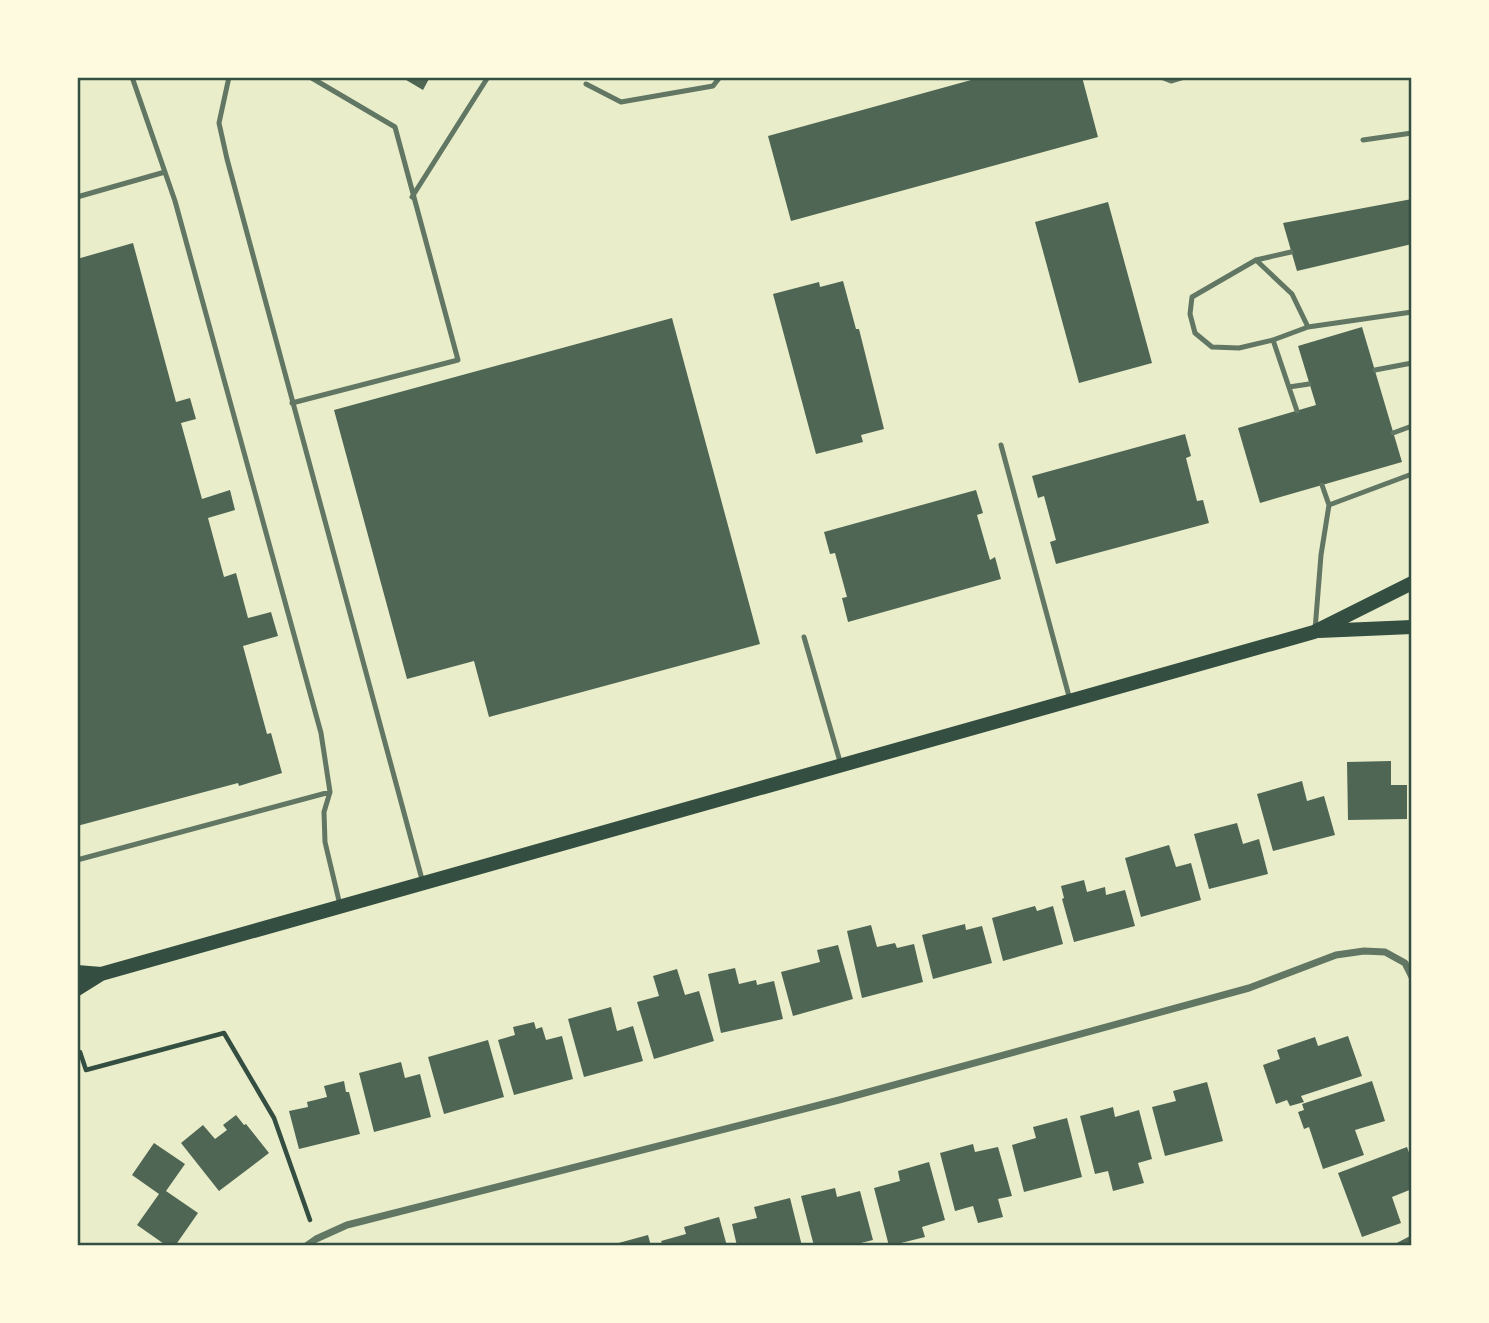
<svg xmlns="http://www.w3.org/2000/svg" width="1489" height="1323" viewBox="0 0 1489 1323" font-family="Cabin,sans-serif">
	<style>
		.building { fill: #4f6655 }
		.lines { fill: none; stroke-linecap: round; stroke-linejoin: round }
		.path { stroke: #344e41; stroke-width: 4.5 }
		.service { stroke: #617663; stroke-width: 5 }
		.minor { stroke: #617663; stroke-width: 7 }
		.secondary { stroke: #344e41; stroke-width: 14 }
		.neatline { fill: none; stroke: #344e41; stroke-width: 2.5 }
	</style>
	<rect width="100%" height="100%" fill="#e9edc9"/>
	<!-- building -->
	<path class="building" d="M401,77H430L423,90Z
		M982,77H1082L1098,137L791,221L768,136Z
		M1412,199V244L1297,271L1283,223Z
		M1108,202L1152,363L1079,383L1035,222Z
		M133,243L176,402L190,398L196,419L181,423L202,499L230,490L235,510L208,518L224,577L236,573L248,618L271,612L278,636L243,646L267,734L271,733L282,773L239,786L238,783L77,826V259Z
		M843,281L856,329H859L884,429L861,435L863,442L816,454L773,294L819,282L820,287Z
		M672,318L760,644L489,717L474,661L407,679L334,410Z
		M1362,327L1402,462L1260,503L1238,428L1316,405L1298,346Z
		M1185,434L1191,456L1186,458L1197,501L1203,500L1209,523L1056,564L1050,542L1056,540L1044,496L1038,498L1032,476Z
		M976,490L983,513L977,515L990,560L995,557L1001,579L848,622L842,598L847,597L835,553L830,554L824,532Z
		M1391,761V785H1407V819L1348,820L1347,762Z
		M1302,781L1307,801L1324,796L1335,835L1273,851L1257,794Z
		M1237,823L1243,844L1259,839L1268,874L1209,889L1194,834Z
		M1169,845L1176,867L1191,863L1201,900L1141,917L1125,858Z
		M1084,880L1087,892L1105,887L1106,895L1125,890L1135,926L1074,942L1062,899L1064,898L1061,886Z
		M1035,906L1037,911L1053,906L1063,944L1003,961L992,918Z
		M965,924L966,930L982,926L992,963L933,979L922,935Z
		M871,925L877,947L895,943L897,948L914,944L923,982L862,998L847,931Z
		M838,945L853,999L793,1016L781,972L820,962L817,950Z
		M735,968L739,984L756,980L757,985L774,981L783,1019L721,1033L708,974Z
		M677,969L685,995L699,991L714,1041L654,1059L637,1002L659,996L653,976Z
		M611,1007L617,1031L633,1026L643,1061L584,1077L568,1019Z
		M534,1022L536,1029L542,1027L546,1040L562,1036L573,1079L514,1095L498,1040L515,1035L513,1027Z
		M1348,1036L1362,1076L1301,1096L1304,1102L1290,1106L1287,1100L1276,1104L1263,1065L1280,1059L1277,1050L1315,1037L1318,1046Z
		M488,1040L504,1097L444,1114L428,1057Z
		M401,1062L405,1078L420,1074L431,1117L374,1132L359,1073Z
		M344,1081L346,1092H349L360,1134L299,1149L289,1111L308,1107L307,1102L327,1097L324,1086Z
		M1372,1081L1385,1121L1355,1130L1364,1155L1323,1169L1309,1127L1304,1129L1298,1112L1304,1110L1302,1104Z
		M1207,1082L1223,1141L1165,1156L1152,1107L1176,1101L1173,1091Z
		M1113,1107L1115,1117L1139,1110L1152,1159L1138,1163L1144,1183L1113,1191L1108,1171L1095,1174L1080,1116Z
		M236,1115L244,1125L246,1124L269,1153L219,1191L181,1143L203,1125L215,1139L227,1130L223,1125Z
		M1067,1118L1082,1177L1024,1192L1012,1145L1036,1138L1033,1127Z
		M154,1143L185,1164L166,1191L198,1213L175,1246H167L137,1225L159,1194L132,1175Z
		M973,1144L975,1152L998,1147L1012,1196L998,1199L1003,1217L978,1223L973,1206L955,1211L940,1153Z
		M1407,1147L1412,1161V1189L1392,1197L1401,1223L1362,1237L1338,1173Z
		M929,1162L945,1220L922,1227L925,1237L889,1246L874,1188L900,1181L898,1171Z
		M835,1188L837,1197L860,1191L873,1240L849,1246H814L801,1196Z
		M790,1198L802,1246H737L732,1224L757,1218L754,1207Z
		M719,1217L727,1246H663L661,1241L686,1234L684,1227Z
		M648,1235L651,1246H611V1245Z
		M1412,1235V1246H1391Z"/>
	<g class="lines">
		<!-- path -->
		<path class="path" d="M80,1052L86,1070L224,1033L274,1118L310,1220"/>
		<!-- service -->
		<path class="service" d="M132,77L175,201L321,733L330,792L324,812L325,842L340,905
			M229,77L219,123L227,159L423,883
			M1161,77L1171,81L1184,77
			M586,84L621,102L713,86L720,77
			M1363,140L1412,133
			M77,197L165,172
			M412,197L488,77
			M1291,252L1256,260L1192,297L1190,314L1195,333L1212,347L1239,348L1273,340L1308,327L1412,312
			M1256,260L1292,294L1308,327
			M1273,340L1297,411
			M1375,370L1412,363
			M1289,387L1309,384
			M292,403L458,360L395,127L310,77
			M1393,433L1412,426
			M1001,445L1070,700
			M1322,485L1329,505
			M1315,630L1321,555L1329,505L1412,474
			M804,637L841,765
			M77,860L330,792"/>
		<!-- minor -->
		<path class="minor" d="M306,1246L316,1239L347,1225L839,1100L1249,988L1336,955L1364,951L1385,952L1405,963L1412,977"/>
		<!-- secondary -->
		<path class="secondary" d="M1319,631L1412,627
			M77,972L101,974
			M77,989L101,974L1314,632L1412,583"/>
	</g>
	<!-- border -->
	<rect width="1489" height="1323" fill="none" stroke="#fefae0" stroke-width="158"/>
	<rect x="79" y="79" width="1331" height="1165" class="neatline"/>
</svg>
